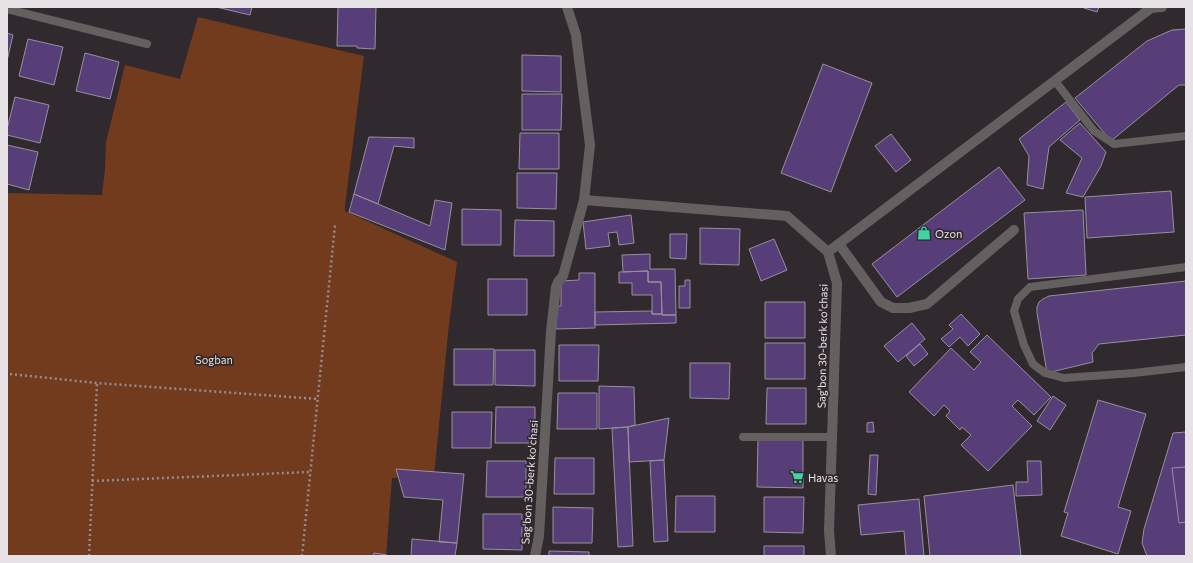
<svg xmlns="http://www.w3.org/2000/svg" width="1193" height="563" viewBox="0 0 1193 563" font-family="Commissioner,sans-serif">
	<style>
		.green { fill: #733b1e }
		.building { fill: #583e79; stroke: #95919b }
		.lines { fill: none; stroke-linecap: round; stroke-linejoin: round }
		.path { stroke: #938d92; stroke-width: 2.5; stroke-dasharray: 2 3; stroke-linecap: butt }
		.service { stroke: #656060; stroke-width: 8 }
		.minor { stroke: #656060; stroke-width: 10 }
		.labels { text-anchor: middle; dominant-baseline: central; stroke-width: 3.5; stroke-linejoin: round; paint-order: stroke }
		.poi-label { font-size: 11px; fill: #e7e2e6; stroke: #30292e; text-anchor: start }
		.street-label { font-size: 11px; fill: #e7e2e6; stroke: #30292e }
		.park-label { font-size: 11px; fill: #f1dcd3; stroke: #30292e }
	</style>
	<rect width="100%" height="100%" fill="#30292e"/>
	<!-- green -->
	<path class="green" d="M198,17L364,56L345,206V211L457,262L448,333L434,476L392,478L386,556H7V193L102,195L105,169L106,142L125,65L180,79Z"/>
	<!-- building -->
	<path class="building" d="M216,7H252L250,15Z
		M338,7H376L375,49L357,48V46H337Z
		M1081,7H1099L1097,12Z
		M1186,29V85H1179L1111,141L1075,98L1147,41L1172,30Z
		M7,33L13,35L7,61Z
		M28,39L63,47L54,85L19,76Z
		M85,53L119,62L110,99L76,91Z
		M522,55L561,56V92L522,91Z
		M823,64L872,83L831,192L781,173Z
		M522,94H562L561,130H522Z
		M15,97L49,105L40,143L7,135V129Z
		M1066,102L1080,120L1049,147L1043,189L1027,185L1029,156L1019,139Z
		M1080,123L1106,152L1101,166L1083,197L1066,193L1082,158L1060,140Z
		M520,133H559V169H519Z
		M891,134L911,160L896,172L875,146Z
		M369,137L414,138V148L394,146L378,204L354,194Z
		M7,145L38,152L29,190L7,184Z
		M999,167L1025,200L897,297L872,264Z
		M517,173H557L556,209L517,208Z
		M1171,191L1174,232L1087,238L1085,197Z
		M354,194L378,204L430,226L435,200L452,203L445,250L349,212Z
		M462,209L501,210V245H462Z
		M1083,210L1086,275L1028,279L1024,213Z
		M631,215L634,243L619,245L617,232L608,233L610,246L586,249L583,222Z
		M515,220L554,221V256H514Z
		M700,228L740,229L739,265L700,264Z
		M670,234H687L686,259L670,258Z
		M774,239L787,270L761,281L749,249Z
		M650,254V269H675L676,315H662L661,282H648V271L623,272L622,255Z
		M648,271V282H661L662,314H652V295H632V283H619V272Z
		M579,273H595V328L556,329V306H561V281L579,280Z
		M488,279H527V315H488Z
		M685,280H690V308H679V286H685Z
		M1186,281V335L1099,344L1092,353L1093,362L1047,373L1037,313V307L1039,302L1043,299L1049,296Z
		M765,302H805V338H765Z
		M652,311V314H662V315H676V323L595,325V312Z
		M961,314L980,334L968,346L960,337L949,347L941,339L953,329L949,325Z
		M912,323L925,339L898,362L884,346Z
		M987,335L1051,397L1034,415L1018,400L1012,406L1032,426L988,471L961,445L971,435L962,427L960,430L946,416L950,411L944,405L934,416L909,392L951,348L974,370L981,362L970,352Z
		M765,343H805V379H765Z
		M920,344L928,354L914,366L906,356Z
		M559,345H599L598,381H559Z
		M454,349H494L493,385H454Z
		M495,350H535V386L495,385Z
		M690,363H730L729,399L690,398Z
		M599,386L634,387L635,425L628,427L599,429Z
		M767,388H806V424H766Z
		M558,393H597V429H557Z
		M1053,396L1066,405L1050,430L1037,421Z
		M1098,400L1146,414L1118,507L1131,511L1118,554L1061,536L1068,513L1064,512Z
		M496,407H535V443H495Z
		M452,412H492L491,448H452Z
		M669,418L664,460L629,462L628,427Z
		M873,422L874,432H867V423Z
		M628,427L633,546L618,547L612,428Z
		M1186,432V556H1147L1142,543L1144,529L1173,433Z
		M758,439H803V488L757,487Z
		M870,455H878L876,495L868,494Z
		M555,458H594V494H554Z
		M664,460L668,541L654,542L650,461Z
		M487,461H526V497H486Z
		M1027,461H1041L1042,495L1016,496V482H1028Z
		M1186,467V522L1179,523L1172,468Z
		M396,469L464,474L457,543L439,542L443,500L404,497Z
		M1013,485L1021,556H930L924,496Z
		M676,496H715V532H675Z
		M764,497H804L803,533L764,532Z
		M919,499L924,556H906L904,531L861,535L858,505Z
		M553,507L593,508L592,543H553Z
		M483,514H522V550L483,549Z
		M412,539L457,543L455,556H411Z
		M764,546H804V556H764Z
		M549,551L589,552V556H549Z
		M374,553L387,555V556H373Z"/>
	<g class="lines">
		<!-- path -->
		<path class="path" d="M10,374L97,383L318,399
			M92,481L310,472
			M89,556L97,383
			M302,556L335,225"/>
		<!-- service -->
		<path class="service" d="M7,9L147,44
			M1055,81L1094,131L1114,144L1186,136
			M1186,267L1030,287L1018,299L1014,311L1024,345L1033,364L1045,373L1064,378L1134,373L1186,367
			M743,437H832"/>
		<!-- minor -->
		<path class="minor" d="M584,200L787,216L828,252L837,283L829,531L831,556
			M839,244L881,302L893,308H909L927,304L1014,230
			M828,252L1151,8L1162,7
			M535,556L539,536L551,331L556,287L558,282L563,276L584,200L590,145L576,35L567,7"/>
	</g>
	<!-- icons -->
	<defs>
		<g id="shop-bare" transform="scale(1.08)"><path d="M-5-2.5h2.3a2.7 3.5 0 0 1 5.4 0H5L5.5 6h-11ZM-1.5-2.5h3a1.5 2.3 0 0 0-3 0Z" fill="#40d4a2" stroke="#30292e" stroke-width="2.5" paint-order="stroke"/></g>
		<g id="supermarket-bare" transform="scale(1.08)"><path d="M-6-5.5h2.5l.6 2H6L4.5 2H-2.5L-4.4-4H-6ZM-1.5 3.2a1.3 1.3 0 1 0 .1 0ZM3 3.2a1.3 1.3 0 1 0 .1 0Z" fill="#40d4a2" stroke="#30292e" stroke-width="2.5" paint-order="stroke"/></g>
	</defs>
	<g fill-rule="evenodd">
		<use href="#shop-bare" x="924" y="233"/>
		<use href="#supermarket-bare" x="797" y="477"/>
	</g>
	<g class="labels">
		<!-- poi labels -->
		<g class="poi-label">
			<text x="935" y="233">Ozon</text>
			<text x="808" y="477">Havas</text>
		</g>
		<!-- street labels -->
		<g class="street-label">
			<text transform="translate(822 346) rotate(-89)">Sag'bon 30-berk ko'chasi</text>
			<text transform="translate(529 482) rotate(-86)">Sag'bon 30-berk ko'chasi</text>
		</g>
		<!-- park labels -->
		<g class="park-label">
			<text x="214" y="359">Sogban</text>
		</g>
	</g>
	<!-- border -->
	<rect width="1193" height="563" fill="none" stroke="#e7e2e6" stroke-width="16"/>
</svg>
